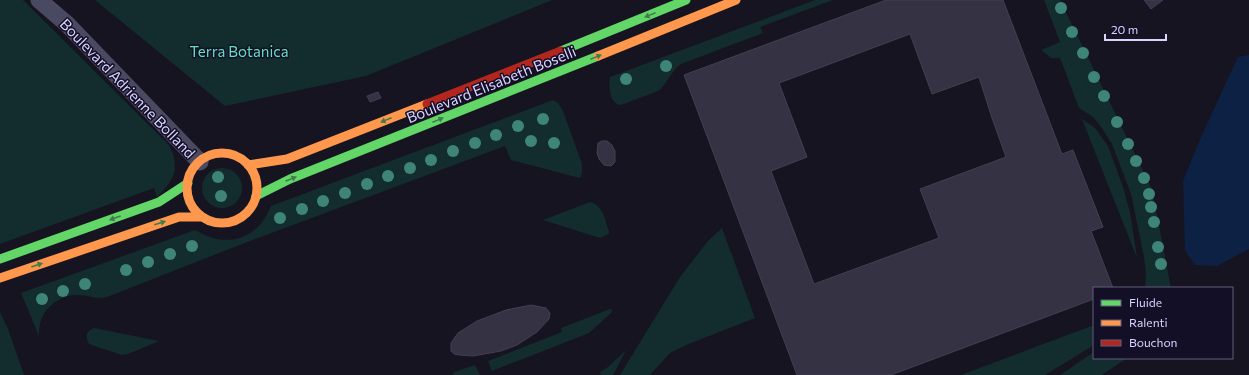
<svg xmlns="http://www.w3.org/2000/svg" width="1249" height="375" viewBox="0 0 1249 375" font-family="Commissioner,sans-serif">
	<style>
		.green { fill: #132c2d }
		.water { fill: #0d2144 }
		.building { fill: #343243; stroke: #433f54; fill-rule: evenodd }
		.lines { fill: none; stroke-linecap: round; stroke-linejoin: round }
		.street { stroke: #4a4962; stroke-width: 17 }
		.fast { stroke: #63d668; stroke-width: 9 }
		.slow { stroke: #ff974d; stroke-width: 9 }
		.jam { stroke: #b3261e; stroke-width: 9 }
		.tree { fill: #3e8478 }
		.oneway { fill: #3f7c4a }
		.labels { text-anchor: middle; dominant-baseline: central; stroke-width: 3; stroke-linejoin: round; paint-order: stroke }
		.park-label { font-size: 15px; fill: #5fe0c0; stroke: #130f26 }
		.street-label { font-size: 15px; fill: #d9d4ff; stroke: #130f26 }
	</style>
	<rect width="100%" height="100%" fill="#161421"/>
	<!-- green -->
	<path class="green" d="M0,0H23L169,145C181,169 174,180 157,197L154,188L0,244Z
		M95,0H552L366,76L225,106Z
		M815,0H833L760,27L763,33L681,64L676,68L661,89L658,91L621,105C609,104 609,87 610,77Z
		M1044,0H1060L1152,189L1171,288H1145L1146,274L1144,257L1131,194L1112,144L1099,124L1093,117L1079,108L1060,58H1051L1041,50L1060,42Z
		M553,100L558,103L563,111L582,164V173L580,178L511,160L505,146L242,244L107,297C93,300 89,294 77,295C61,295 46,306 41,320C39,325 39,331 39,336L21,293L195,230C226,249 258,240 271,206Z
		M1082,119L1095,128L1108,146L1123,187L1130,212L1137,258Z
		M202 188a20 20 0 1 1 40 0a20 20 0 1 1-40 0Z
		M590,202C603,205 605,220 609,231V234L600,238L543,220Z
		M722,228L755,318L686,345L670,353L650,375H620L680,277L708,241Z
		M610,309L612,310V312L589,333L492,371L488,361L562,332L561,328Z
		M0,312L8,329L24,375H0Z
		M1094,325V345L1045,375H961Z
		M94,328L159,341L128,354L122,355L89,344C85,337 86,331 94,328Z
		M626,350L613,375H601L600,372L608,367Z
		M1094,352V358H1127L1102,375H1060Z
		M475,365L480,375H453L454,372Z"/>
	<!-- water -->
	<path class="water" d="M1249,55V249L1217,266L1195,265L1185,250L1183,181L1201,137L1238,57Z"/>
	<!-- building -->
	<path class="building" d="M886,0H1003L1062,154L1073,150L1103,227L1091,231L1113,288H1094V299L891,375H797L684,75ZM910,34L932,94L979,77L992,118L1006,157L920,189L939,238L814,284L771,171L807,157L779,83Z
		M1144,0H1163L1151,9Z
		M378,92L381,98L370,102L367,96Z
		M602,141H607L612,145L615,151V162L611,166L604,165L599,159L597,153L598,143Z
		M531,305L546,308L550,313L549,319L537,332L517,345L501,351L473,356L459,355L454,354L451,351V343L458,333L477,321L506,310Z"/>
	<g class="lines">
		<!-- street -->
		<path class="street" d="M39,0L67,24L200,162"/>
		<!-- fast -->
		<path class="fast" d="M561,51L686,0
			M256,196L290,179L598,56
			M0,259L159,202L188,183"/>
		<!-- slow -->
		<path class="slow" d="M598,56L736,0
			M187 188a35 35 0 1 1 70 0a35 35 0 1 1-70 0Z
			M248,165L287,159L427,104
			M0,278L179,217H202"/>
		<!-- jam -->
		<path class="jam" d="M427,104L561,51"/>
	</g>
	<!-- trees -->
	<g class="tree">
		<circle cx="1061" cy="8" r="6"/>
		<circle cx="1072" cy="32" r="6"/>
		<circle cx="1083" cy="53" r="6"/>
		<circle cx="666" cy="66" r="6"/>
		<circle cx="1094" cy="77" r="6"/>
		<circle cx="626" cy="79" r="6"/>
		<circle cx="1104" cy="96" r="6"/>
		<circle cx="543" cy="119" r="6"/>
		<circle cx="1117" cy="122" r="6"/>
		<circle cx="518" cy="126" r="6"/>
		<circle cx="496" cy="135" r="6"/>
		<circle cx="531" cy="141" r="6"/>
		<circle cx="475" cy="143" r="6"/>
		<circle cx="554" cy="143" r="6"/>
		<circle cx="1128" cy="144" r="6"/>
		<circle cx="453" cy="151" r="6"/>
		<circle cx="431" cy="160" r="6"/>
		<circle cx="1136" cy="161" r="6"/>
		<circle cx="410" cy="168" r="6"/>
		<circle cx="388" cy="176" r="6"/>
		<circle cx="218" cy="177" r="6"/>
		<circle cx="1144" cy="178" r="6"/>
		<circle cx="367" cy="184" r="6"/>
		<circle cx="345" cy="193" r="6"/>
		<circle cx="1149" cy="194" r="6"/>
		<circle cx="221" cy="196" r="6"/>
		<circle cx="323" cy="201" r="6"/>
		<circle cx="1151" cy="207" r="6"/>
		<circle cx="302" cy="209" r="6"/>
		<circle cx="280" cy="218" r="6"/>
		<circle cx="1154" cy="222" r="6"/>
		<circle cx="192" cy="246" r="6"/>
		<circle cx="1158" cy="247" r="6"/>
		<circle cx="170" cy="254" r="6"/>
		<circle cx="148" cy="262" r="6"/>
		<circle cx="1161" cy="264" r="6"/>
		<circle cx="126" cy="270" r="6"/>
		<circle cx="85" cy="284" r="6"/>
		<circle cx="63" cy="291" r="6"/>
		<circle cx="42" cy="299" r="6"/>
	</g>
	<!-- one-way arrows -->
	<defs><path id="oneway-solid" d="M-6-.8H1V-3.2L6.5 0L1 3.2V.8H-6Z"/></defs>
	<g class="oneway">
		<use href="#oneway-solid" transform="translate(650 15) rotate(158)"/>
		<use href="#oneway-solid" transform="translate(596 57) rotate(-22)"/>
		<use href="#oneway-solid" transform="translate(386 120) rotate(158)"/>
		<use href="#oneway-solid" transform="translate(438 120) rotate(-22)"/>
		<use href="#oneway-solid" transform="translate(291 179) rotate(-22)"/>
		<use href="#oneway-solid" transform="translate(115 218) rotate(160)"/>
		<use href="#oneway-solid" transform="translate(160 223) rotate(-17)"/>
		<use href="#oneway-solid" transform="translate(37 265) rotate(-19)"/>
	</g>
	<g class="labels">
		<!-- park labels -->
		<g class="park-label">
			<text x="239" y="51">Terra Botanica</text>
		</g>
		<!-- street labels -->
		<g class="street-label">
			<text transform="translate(491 84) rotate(-22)">Boulevard Elisabeth Boselli</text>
			<text transform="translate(128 88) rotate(46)">Boulevard Adrienne Bolland</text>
		</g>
	</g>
	<!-- legend -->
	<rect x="1093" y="287" width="140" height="72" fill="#130f26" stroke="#625e7d"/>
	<rect x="1101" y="300" width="20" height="6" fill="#63d668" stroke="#625e7d"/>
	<text x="1129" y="307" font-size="12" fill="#d9d4ff">Fluide</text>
	<rect x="1101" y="320" width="20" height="6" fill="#ff974d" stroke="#625e7d"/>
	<text x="1129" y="327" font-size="12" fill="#d9d4ff">Ralenti</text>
	<rect x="1101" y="340" width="20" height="6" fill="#b3261e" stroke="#625e7d"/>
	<text x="1129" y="347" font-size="12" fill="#d9d4ff">Bouchon</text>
	<!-- scale -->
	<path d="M1105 34v6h61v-6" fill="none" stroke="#d9d4ff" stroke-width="2"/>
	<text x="1111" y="34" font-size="12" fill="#d9d4ff" stroke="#130f26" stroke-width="3" paint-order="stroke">20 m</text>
</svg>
